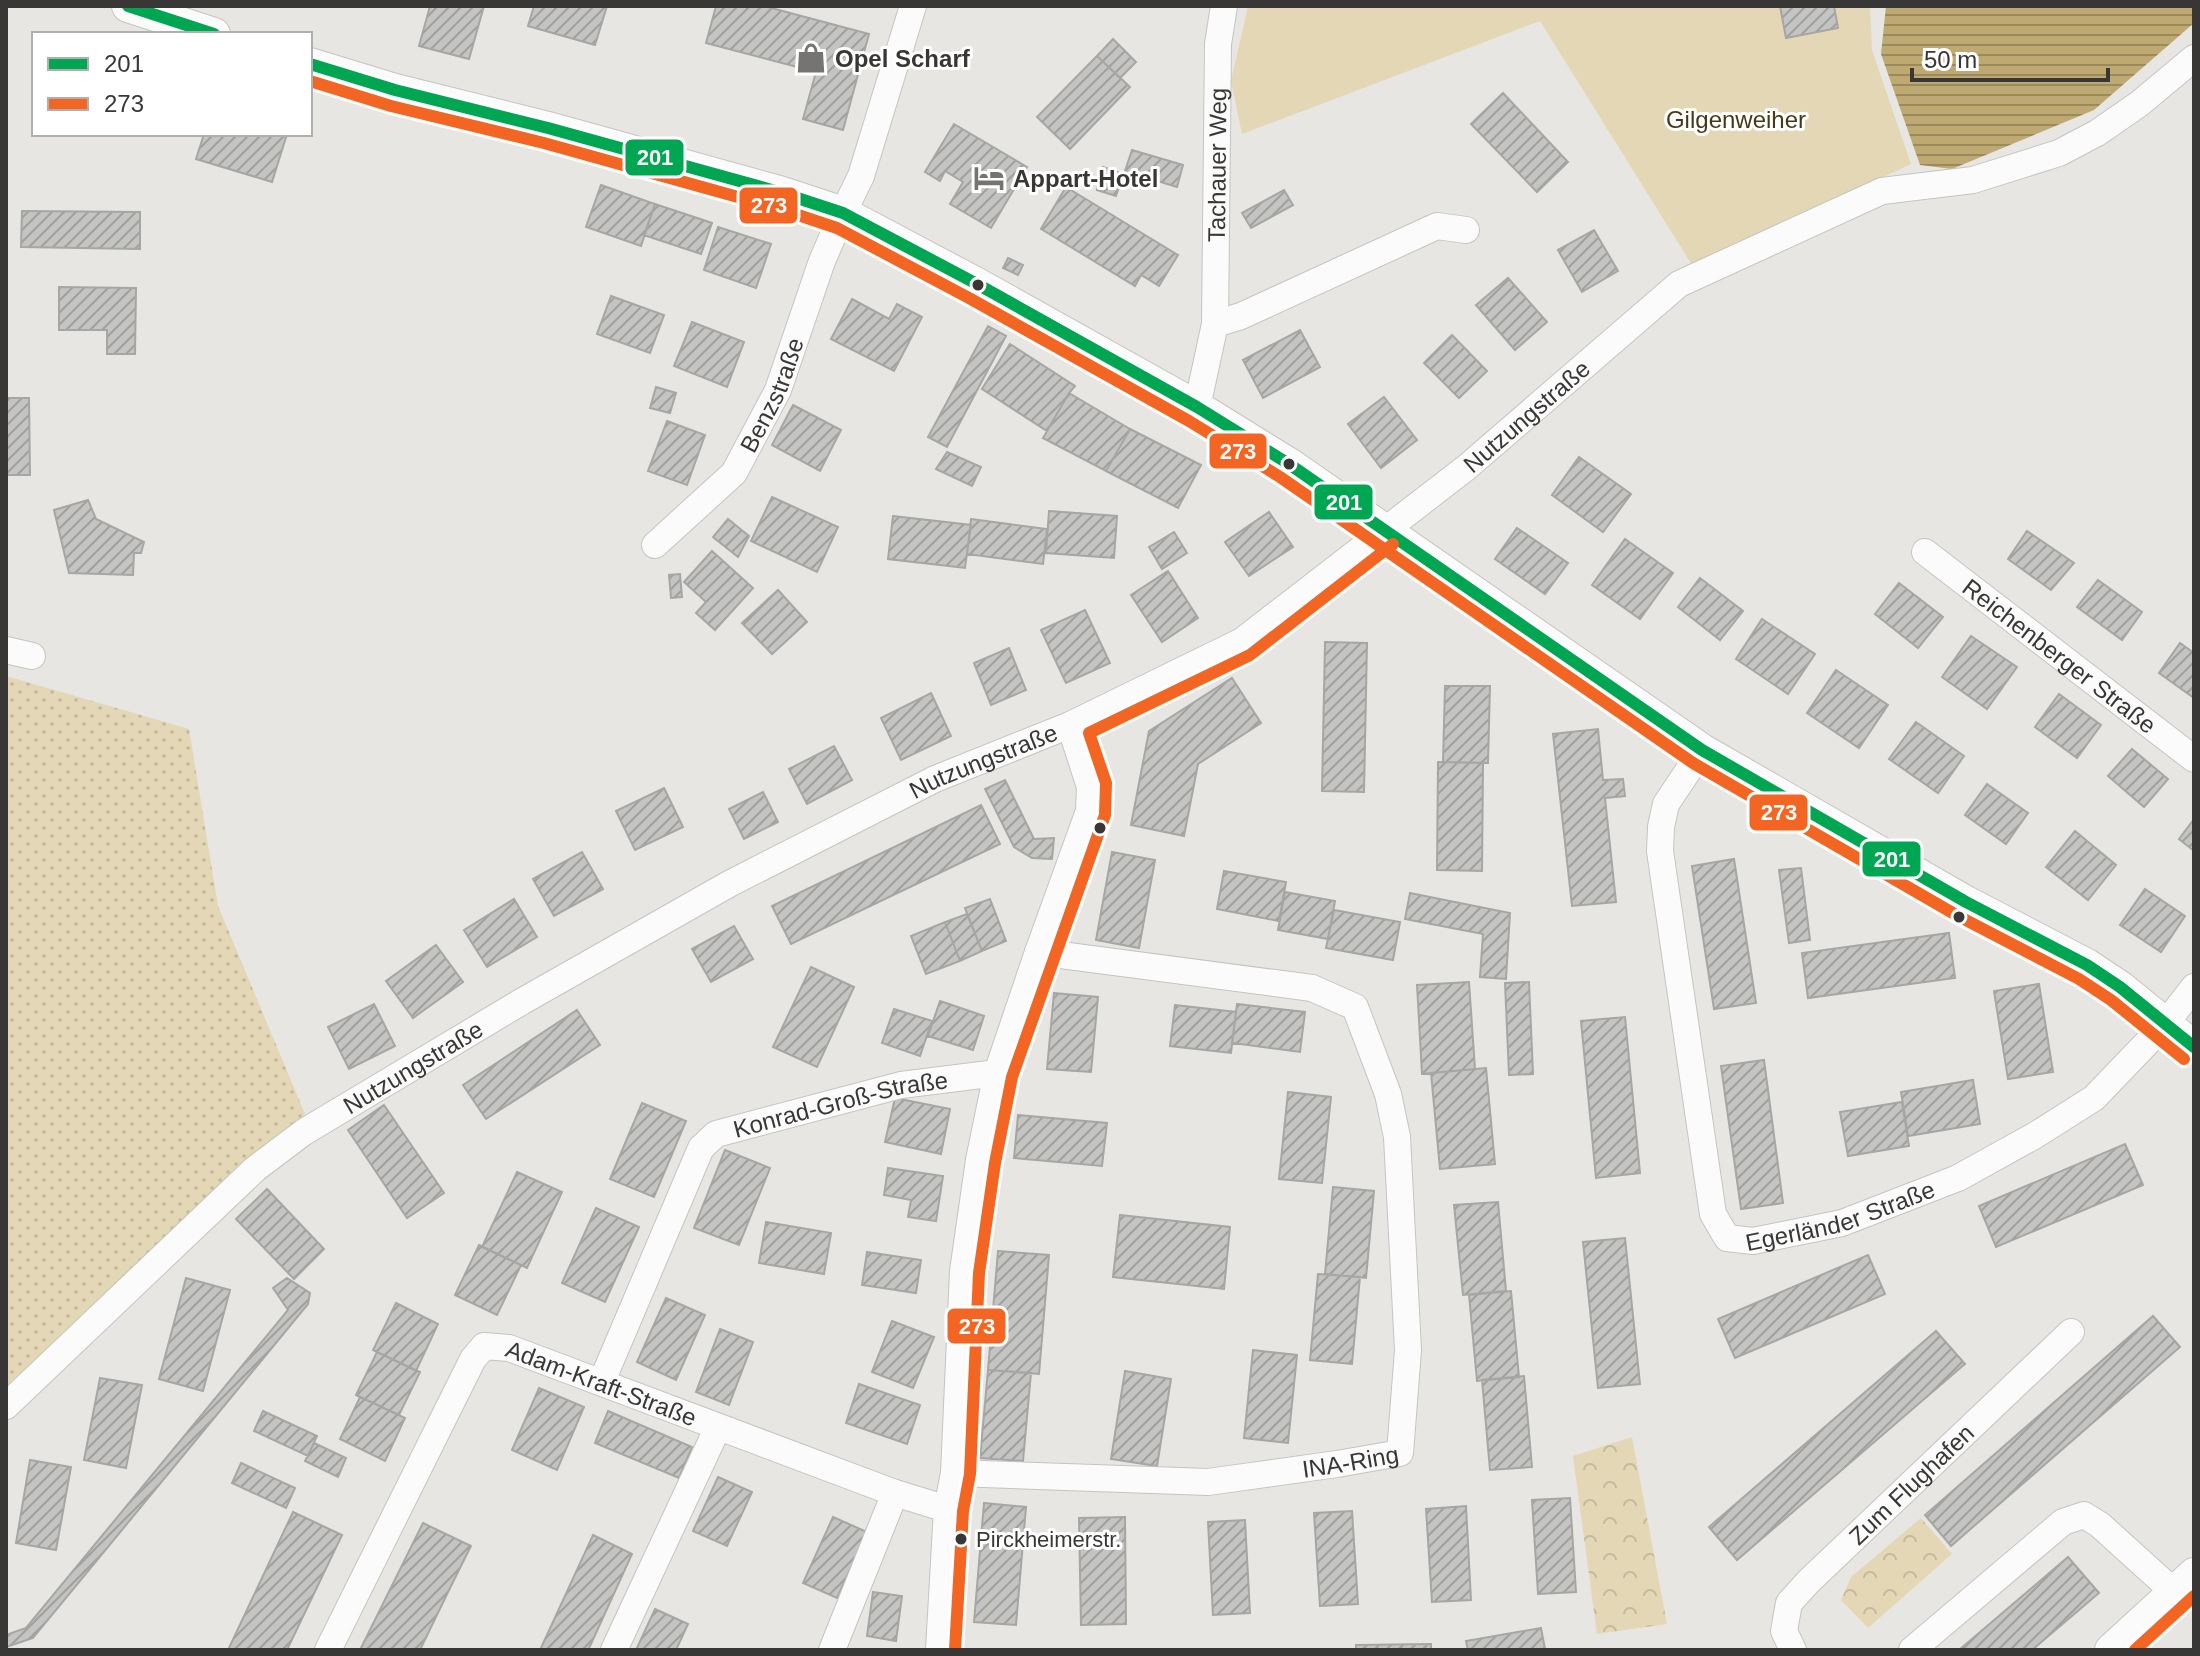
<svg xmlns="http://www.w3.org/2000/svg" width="2200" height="1656" viewBox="0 0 2200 1656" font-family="Arial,sans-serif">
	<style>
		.grass { fill: url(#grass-dots) }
		.park { fill: url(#park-crowns) }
		.garden { fill: #e4d7b5 }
		.water { fill: url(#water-rules) }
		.building { fill: url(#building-hatch); stroke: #a6a6a5; stroke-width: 2 }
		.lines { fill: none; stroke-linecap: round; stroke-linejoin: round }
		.minor-casing { stroke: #c5c4c2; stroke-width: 28 }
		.tertiary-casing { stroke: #c5c4c2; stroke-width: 34 }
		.minor { stroke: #fcfbfb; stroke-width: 26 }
		.tertiary { stroke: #fcfbfb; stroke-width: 32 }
		.bus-1-casing { stroke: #fff; stroke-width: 18 }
		.bus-2-casing { stroke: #fff; stroke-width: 18 }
		.bus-1 { stroke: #00a651; stroke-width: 12 }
		.bus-2 { stroke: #f26522; stroke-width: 12 }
		.bus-dot { fill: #383735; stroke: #fff; stroke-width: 3 }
		.labels { text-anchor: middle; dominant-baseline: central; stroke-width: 6; stroke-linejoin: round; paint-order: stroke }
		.bus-label { font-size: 22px; fill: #383735; stroke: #fff; text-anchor: start }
		.poi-label { font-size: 24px; font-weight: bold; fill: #383735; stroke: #fff; text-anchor: start }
		.park-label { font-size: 24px; fill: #453917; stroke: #fff }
		.street-label { font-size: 24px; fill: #383735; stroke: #fff }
		.line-badge { stroke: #fff; stroke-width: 3 }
		.badge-label { font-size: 22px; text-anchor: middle; font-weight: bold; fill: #fff }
	</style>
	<defs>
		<pattern id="grass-dots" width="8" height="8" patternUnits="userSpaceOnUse" patternTransform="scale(2)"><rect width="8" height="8" fill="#e4d7b5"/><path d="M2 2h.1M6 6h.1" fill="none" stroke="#c4b99c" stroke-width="1.8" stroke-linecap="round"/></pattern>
		<pattern id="park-crowns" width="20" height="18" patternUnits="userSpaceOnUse" patternTransform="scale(2)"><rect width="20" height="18" fill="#e4d7b5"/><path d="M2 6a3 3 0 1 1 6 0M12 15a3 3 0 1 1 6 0" fill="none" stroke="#c4b99c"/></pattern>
		<pattern id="water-rules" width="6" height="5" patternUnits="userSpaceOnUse" patternTransform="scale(2)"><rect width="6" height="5" fill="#bda971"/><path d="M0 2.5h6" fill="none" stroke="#9b8a5e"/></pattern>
		<pattern id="building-hatch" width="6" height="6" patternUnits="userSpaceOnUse" patternTransform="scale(2)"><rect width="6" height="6" fill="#c4c4c3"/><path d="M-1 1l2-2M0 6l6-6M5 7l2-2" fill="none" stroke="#a0a09f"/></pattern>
	</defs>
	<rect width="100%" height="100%" fill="#e8e6e3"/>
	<!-- grass -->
	<path class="grass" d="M6,676L189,729L218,906L305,1114L6,1388Z"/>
	<!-- park -->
	<path class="park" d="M1632,1437L1667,1624L1597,1634L1573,1456Z
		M1921,1518L1952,1554L1868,1628L1841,1600L1851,1577Z"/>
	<!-- garden -->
	<path class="garden" d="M1248,6H1870L1872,50L1911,164L1692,265L1540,21L1242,134L1231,81Z"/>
	<!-- water -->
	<path class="water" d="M1886,6H2194V23L2094,110L1952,169L1920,165L1881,54Z"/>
	<!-- building -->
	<path class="building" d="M430,6H484L469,59L419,46Z
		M534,6H607L595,45L528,26Z
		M716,6H764L869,34L843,130L803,119L816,72L706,43Z
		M1780,6H1834L1838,28L1786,38Z
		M1113,39L1136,62L1120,78L1097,56Z
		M1097,56L1130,87L1070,149L1037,117Z
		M1503,93L1568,162L1537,192L1471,124Z
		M954,124L1027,167L991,228L950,204L963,182L945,171L940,181L925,172Z
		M204,134H287L272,182L196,159Z
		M1132,150L1183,165L1177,187L1125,171Z
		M1103,167L1123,174L1116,196L1097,190Z
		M601,185L655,204L641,246L586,227Z
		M1066,187L1178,255L1159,286L1141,275L1135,286L1041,229Z
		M1284,190L1293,205L1251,228L1242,213Z
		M655,204L712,223L701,254L644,235Z
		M22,211L140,212V249L21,247Z
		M718,227L771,244L756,288L704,270Z
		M1594,230L1618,271L1582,292L1558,250Z
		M1008,258L1023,265L1018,275L1003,268Z
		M1508,278L1547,322L1515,350L1476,305Z
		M59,287L136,288L135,354H107V330H59Z
		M611,296L664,315L650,353L597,334Z
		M852,299L889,319L897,304L922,317L894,371L831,339Z
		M692,322L744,342L727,387L674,366Z
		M988,326L1006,336L947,447L928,437Z
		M1300,330L1320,367L1263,398L1243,360Z
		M1452,335L1487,371L1459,398L1424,363Z
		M1010,344L1075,386L1069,393L1047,431L982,389Z
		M656,387L676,393L670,413L650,408Z
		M1069,393L1130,429L1106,471L1043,438Z
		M1384,397L1417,440L1381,468L1348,424Z
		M6,398H29L30,475H6Z
		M793,405L841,430L820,471L772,445Z
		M667,421L705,435L687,485L648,471Z
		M1130,429L1201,465L1178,508L1106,471Z
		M947,452L981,467L972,486L936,469Z
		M1579,457L1631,494L1603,532L1552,495Z
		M772,497L838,527L817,572L751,541Z
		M88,500L96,519L144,542L141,553H134L133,575L69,573L54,510Z
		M1049,511L1117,516L1114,558L1046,553Z
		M1269,512L1293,547L1249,576L1225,542Z
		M893,516L971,525L965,568L888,559Z
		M728,519L749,536L738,557L713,537Z
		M971,519L1047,529L1043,564L967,554Z
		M1517,528L1568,563L1545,594L1495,559Z
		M2027,531L2074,563L2051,590L2008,559Z
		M1174,532L1187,553L1162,569L1149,547Z
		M1625,539L1673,573L1640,619L1592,585Z
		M712,551L753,588L715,630L696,613L706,602L684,582Z
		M1168,571L1198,618L1162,642L1131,595Z
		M680,574L682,597L671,598L669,575Z
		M1700,578L1743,611L1720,640L1678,607Z
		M2098,580L2142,612L2122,640L2077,607Z
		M1899,583L1943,617L1918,648L1875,614Z
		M778,590L807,622L772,654L742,623Z
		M1085,610L1110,663L1066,683L1041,630Z
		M1762,619L1815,654L1788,694L1736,659Z
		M1971,636L2017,667L1987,709L1942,677Z
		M1325,642L1367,643L1364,792L1322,791Z
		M2180,643L2194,653V698L2159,673Z
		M1009,648L1026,690L991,705L974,663Z
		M1836,670L1888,705L1859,748L1807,713Z
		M1232,678L1261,723L1198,764L1184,836L1131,825L1149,731Z
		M1445,686H1490L1488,763L1443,762Z
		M931,693L951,736L901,760L881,718Z
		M2059,694L2101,725L2077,758L2035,727Z
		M1916,722L1964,756L1938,793L1889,759Z
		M1598,729L1603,780L1623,779L1625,796L1605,798L1616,902L1572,906L1553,734Z
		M834,746L852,780L807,804L789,769Z
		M2132,749L2168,779L2144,807L2108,776Z
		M1438,762L1483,763L1482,871L1437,870Z
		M1005,780L1034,839L1054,838L1052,859L1032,858L1014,847L985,789Z
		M1987,784L2028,813L2006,844L1965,815Z
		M664,788L683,827L635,850L616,811Z
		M763,792L778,822L744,839L729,809Z
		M981,805L1000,844L791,944L772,906Z
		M2194,819V851L2179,839Z
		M2075,831L2116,865L2088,900L2046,867Z
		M582,852L603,889L554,916L533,879Z
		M1112,852L1155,860L1139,948L1096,940Z
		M1734,859L1756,1003L1714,1009L1692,866Z
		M1801,868L1810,940L1789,943L1779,870Z
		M1224,871L1286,882L1279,921L1217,909Z
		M2145,889L2185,916L2161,952L2120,925Z
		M1285,892L1335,901L1328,939L1278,930Z
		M1410,893L1510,913L1506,979L1480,977L1483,934L1405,919Z
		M514,899L537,937L487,967L464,930Z
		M990,899L1006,941L982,951L965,908Z
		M1334,910L1400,922L1393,960L1326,948Z
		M967,914L982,951L960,961L945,922Z
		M945,922L960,961L926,974L911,936Z
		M734,926L753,959L711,982L692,949Z
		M1949,933L1955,978L1808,998L1802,953Z
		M436,945L463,982L413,1018L386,981Z
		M811,967L854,987L817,1067L773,1047Z
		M1469,982L1475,1069L1422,1074L1417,985Z
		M1529,982L1533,1074L1509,1075L1505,983Z
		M2039,984L2053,1072L2008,1079L1994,991Z
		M1054,993L1098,997L1091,1072L1047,1069Z
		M940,1001L984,1016L973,1050L928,1036Z
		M374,1004L395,1046L349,1069L328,1027Z
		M1237,1004L1305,1012L1300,1052L1232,1043Z
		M1175,1005L1236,1012L1231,1053L1170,1046Z
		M894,1009L932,1021L920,1056L882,1043Z
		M577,1010L600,1045L486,1119L463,1085Z
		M1625,1017L1640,1173L1596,1178L1581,1021Z
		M1764,1060L1783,1203L1741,1209L1721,1066Z
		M1486,1068L1495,1164L1440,1169L1431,1073Z
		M1973,1080L1980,1124L1908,1136L1901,1092Z
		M1288,1092L1331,1097L1322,1183L1279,1179Z
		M895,1098L950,1109L941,1154L885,1142Z
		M1902,1102L1909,1146L1848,1156L1840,1112Z
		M642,1103L686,1121L654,1197L610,1179Z
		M384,1105L444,1193L407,1218L348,1130Z
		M1018,1115L1107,1123L1102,1166L1014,1158Z
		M2125,1144L2143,1185L1996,1247L1979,1206Z
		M725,1150L770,1168L739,1245L694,1228Z
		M888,1168L943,1176L936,1221L908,1217L911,1200L884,1195Z
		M517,1172L562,1192L527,1268L482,1247Z
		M1333,1187L1374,1191L1366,1278L1325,1274Z
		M267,1189L324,1249L294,1279L236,1219Z
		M1498,1202L1506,1291L1463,1295L1454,1205Z
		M596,1208L639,1227L605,1302L562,1283Z
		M1120,1215L1230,1227L1224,1289L1113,1277Z
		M766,1222L831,1233L824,1274L759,1263Z
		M1625,1238L1640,1384L1598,1388L1583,1242Z
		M479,1245L521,1265L497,1315L455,1295Z
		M998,1251L1049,1255L1039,1374L988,1370Z
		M867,1252L921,1260L916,1293L862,1285Z
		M1868,1255L1885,1294L1735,1358L1718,1319Z
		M1318,1274L1360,1277L1352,1364L1310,1360Z
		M186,1278L230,1290L203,1391L159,1379Z
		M287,1278L310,1293L308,1304L33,1638L6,1647V1635L26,1628L288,1310L273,1288Z
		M1511,1291L1519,1377L1477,1381L1469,1295Z
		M666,1298L705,1315L676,1380L637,1362Z
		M396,1303L438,1324L416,1371L373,1350Z
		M2153,1316L2180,1347L1951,1546L1925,1515Z
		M892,1321L934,1337L913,1388L872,1372Z
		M720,1329L753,1342L729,1405L696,1392Z
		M1936,1331L1965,1364L1737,1560L1709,1527Z
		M1253,1350L1297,1355L1288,1443L1244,1438Z
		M377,1352L420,1372L399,1415L356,1395Z
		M988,1370L1031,1373L1023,1461L980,1458Z
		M1125,1371L1171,1379L1157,1466L1111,1459Z
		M1524,1376L1532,1467L1490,1470L1482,1380Z
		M100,1378L142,1385L126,1468L84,1460Z
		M859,1384L920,1405L907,1444L846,1423Z
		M539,1388L584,1407L557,1470L512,1450Z
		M360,1397L405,1418L385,1461L340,1439Z
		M263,1411L317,1436L308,1456L254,1431Z
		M608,1411L692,1447L679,1478L595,1443Z
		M314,1443L346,1458L338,1477L305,1461Z
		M30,1460L71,1467L56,1550L16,1543Z
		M241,1463L295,1488L286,1508L232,1483Z
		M718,1477L752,1492L727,1546L693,1531Z
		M1570,1498L1576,1592L1538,1594L1532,1500Z
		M984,1503L1026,1507L1016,1625L974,1622Z
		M1466,1506L1471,1600L1432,1602L1426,1509Z
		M1352,1511L1358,1604L1320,1606L1314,1513Z
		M293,1512L342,1535L287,1650H228Z
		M833,1517L867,1532L837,1598L803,1583Z
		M1125,1517L1126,1624L1081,1625L1079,1518Z
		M1245,1520L1250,1613L1213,1615L1208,1522Z
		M423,1523L471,1546L450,1588L420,1650H360Z
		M593,1535L632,1554L591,1644L588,1650H540Z
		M2068,1557L2099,1593L2032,1650H1959Z
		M873,1592L902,1596L896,1641L867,1636Z
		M655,1609L688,1624L676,1650H636Z
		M1541,1628L1545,1649L1468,1650L1466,1641Z
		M1431,1644V1650H1356V1645Z"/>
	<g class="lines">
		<!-- minor casing -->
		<g class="minor-casing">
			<g id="minor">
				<path d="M1215,324L1241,316L1437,226L1466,230"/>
				<path id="s1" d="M1197,407L1215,324L1218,44L1224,6"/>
				<path id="s2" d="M655,545L734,473L778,390L822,261L843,213L861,176L913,6"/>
				<path id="s3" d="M1925,552L2194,759"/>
				<path d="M6,650L32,656"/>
				<path id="s4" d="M1702,750L1666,804L1661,827L1660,851L1713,1214L1727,1238L1753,1241L1842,1223L1958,1178L2034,1136L2094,1098L2166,1023L2194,987"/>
				<path id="s5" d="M602,1381L701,1148L716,1134L901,1085L997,1073"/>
				<path id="s6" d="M6,1406L255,1169L304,1132L521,1002L729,884L935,779L1070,725L1242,641L1467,467L1679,284L1882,191L1973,180L2059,153L2097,133L2139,104L2194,58"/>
				<path id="s7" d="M954,1473L1208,1482L1337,1464L1400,1453L1408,1350L1397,1137L1388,1094L1355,1007L1312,988L1038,952"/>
				<path id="s8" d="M328,1650L473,1359L484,1346L509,1348L895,1493L947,1509"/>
				<path d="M614,1650L718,1427"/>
				<path d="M832,1650L895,1493"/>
				<path d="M939,1650L947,1509L954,1473L963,1271L979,1160L997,1073L1038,952L1089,811L1090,787L1070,725"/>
				<path id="s9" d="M1793,1650L1784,1631L1789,1603L1809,1581L2071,1332"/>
				<path d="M1912,1650L2063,1522L2084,1515L2100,1525L2174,1592"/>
			</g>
		</g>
		<!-- tertiary casing -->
		<g class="tertiary-casing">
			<path id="tertiary" d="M128,6L214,34
				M310,64L395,90L548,128L779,192L843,213L977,284L1197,407L1289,464L1702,750L1966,902L2087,965L2120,987L2194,1047
				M2111,1650L2194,1574"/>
		</g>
		<!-- minor -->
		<use href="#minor" class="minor"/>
		<!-- tertiary -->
		<use href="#tertiary" class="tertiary"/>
		<!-- bus-1 casing -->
		<g class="bus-1-casing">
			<path id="bus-1" d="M128,6L214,34
				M310,64L395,90L548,128L779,192L843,213L977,284L1197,407L1289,464L1702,750L1966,902L2087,965L2120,987L2194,1047"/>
		</g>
		<!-- bus-2 casing -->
		<g class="bus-2-casing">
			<path id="bus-2" d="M310,81L391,106L544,143L774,207L837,228L969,298L1189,421L1280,477L1693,763L1958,916L2079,979L2111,1000L2184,1059
				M955,1650L963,1511L970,1474L979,1273L995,1163L1012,1077L1105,815L1106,783L1089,733L1250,655L1393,544
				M2135,1650L2194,1596"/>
		</g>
		<!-- bus-1 -->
		<use href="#bus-1" class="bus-1"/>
		<!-- bus-2 -->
		<use href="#bus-2" class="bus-2"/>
	</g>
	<!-- icons -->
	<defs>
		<g id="shop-bare" transform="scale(2.4)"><path d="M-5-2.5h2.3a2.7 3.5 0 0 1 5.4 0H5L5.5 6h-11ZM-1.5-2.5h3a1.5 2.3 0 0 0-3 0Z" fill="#767472" stroke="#fff" stroke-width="2.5" paint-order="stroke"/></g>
		<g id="hotel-bare" transform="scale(2.4)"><path d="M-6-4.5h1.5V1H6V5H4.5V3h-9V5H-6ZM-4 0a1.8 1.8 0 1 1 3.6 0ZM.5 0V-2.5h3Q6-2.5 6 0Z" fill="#767472" stroke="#fff" stroke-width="2.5" paint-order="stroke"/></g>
	</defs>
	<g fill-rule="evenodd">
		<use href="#shop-bare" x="811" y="58"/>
		<use href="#hotel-bare" x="989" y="178"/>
	</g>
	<!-- markers -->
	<g class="bus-dot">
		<circle cx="978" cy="285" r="7"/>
		<circle cx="1289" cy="464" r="7"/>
		<circle cx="1100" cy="828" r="7"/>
		<circle cx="1959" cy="917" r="7"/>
		<circle cx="961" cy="1539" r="7"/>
	</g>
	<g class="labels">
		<!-- bus labels -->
		<g class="bus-label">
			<text x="976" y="1539">Pirckheimerstr.</text>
		</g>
		<!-- poi labels -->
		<g class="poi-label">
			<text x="835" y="58">Opel Scharf</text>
			<text x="1013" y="178">Appart-Hotel</text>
		</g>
		<!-- park labels -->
		<g class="park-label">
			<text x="1736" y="119">Gilgenweiher</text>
		</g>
		<!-- street labels -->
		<g class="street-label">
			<text stroke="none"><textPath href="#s1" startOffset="244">Tachauer Weg</textPath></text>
			<text stroke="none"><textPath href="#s2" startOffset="194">Benzstraße</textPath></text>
			<text stroke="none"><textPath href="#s6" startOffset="1828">Nutzungstraße</textPath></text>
			<text stroke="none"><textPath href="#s3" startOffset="170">Reichenberger Straße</textPath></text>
			<text stroke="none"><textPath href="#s6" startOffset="1180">Nutzungstraße</textPath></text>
			<text stroke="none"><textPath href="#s6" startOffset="532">Nutzungstraße</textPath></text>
			<text stroke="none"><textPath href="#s5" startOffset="402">Konrad-Groß-Straße</textPath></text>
			<text stroke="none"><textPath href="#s4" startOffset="624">Egerländer Straße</textPath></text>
			<text stroke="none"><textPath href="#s8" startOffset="466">Adam-Kraft-Straße</textPath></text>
			<text stroke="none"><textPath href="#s7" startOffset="398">INA-Ring</textPath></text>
			<text stroke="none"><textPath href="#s9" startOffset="220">Zum Flughafen</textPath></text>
		</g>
	</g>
	<g class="line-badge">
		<rect x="624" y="138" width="61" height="39" rx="8" fill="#00a651"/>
		<rect x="738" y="186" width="61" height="39" rx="8" fill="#f26522"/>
		<rect x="1208" y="432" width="60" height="38" rx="8" fill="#f26522"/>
		<rect x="1313" y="483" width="61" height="38" rx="8" fill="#00a651"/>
		<rect x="1748" y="793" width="61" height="39" rx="8" fill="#f26522"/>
		<rect x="1861" y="840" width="61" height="38" rx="8" fill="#00a651"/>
		<rect x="946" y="1307" width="61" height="38" rx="8" fill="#f26522"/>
	</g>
	<g class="badge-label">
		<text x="655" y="165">201</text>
		<text x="769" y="213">273</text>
		<text x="1238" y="459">273</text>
		<text x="1344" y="510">201</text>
		<text x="1779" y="820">273</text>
		<text x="1892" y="867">201</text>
		<text x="977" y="1334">273</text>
	</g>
	<!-- border -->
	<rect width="2200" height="1656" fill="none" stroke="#383735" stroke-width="16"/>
	<!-- legend -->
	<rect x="32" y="32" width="280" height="104" fill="#ffffff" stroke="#afafae" stroke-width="2"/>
	<rect x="48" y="58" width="40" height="12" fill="#00a651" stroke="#afafae" stroke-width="2"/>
	<text x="104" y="72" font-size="24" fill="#383735">201</text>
	<rect x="48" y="98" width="40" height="12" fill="#f26522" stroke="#afafae" stroke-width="2"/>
	<text x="104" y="112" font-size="24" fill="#383735">273</text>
	<!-- scale -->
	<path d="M1912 68v12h196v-12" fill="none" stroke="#383735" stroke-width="4"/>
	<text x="1924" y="68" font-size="24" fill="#383735" stroke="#ffffff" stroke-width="6" paint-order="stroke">50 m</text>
</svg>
